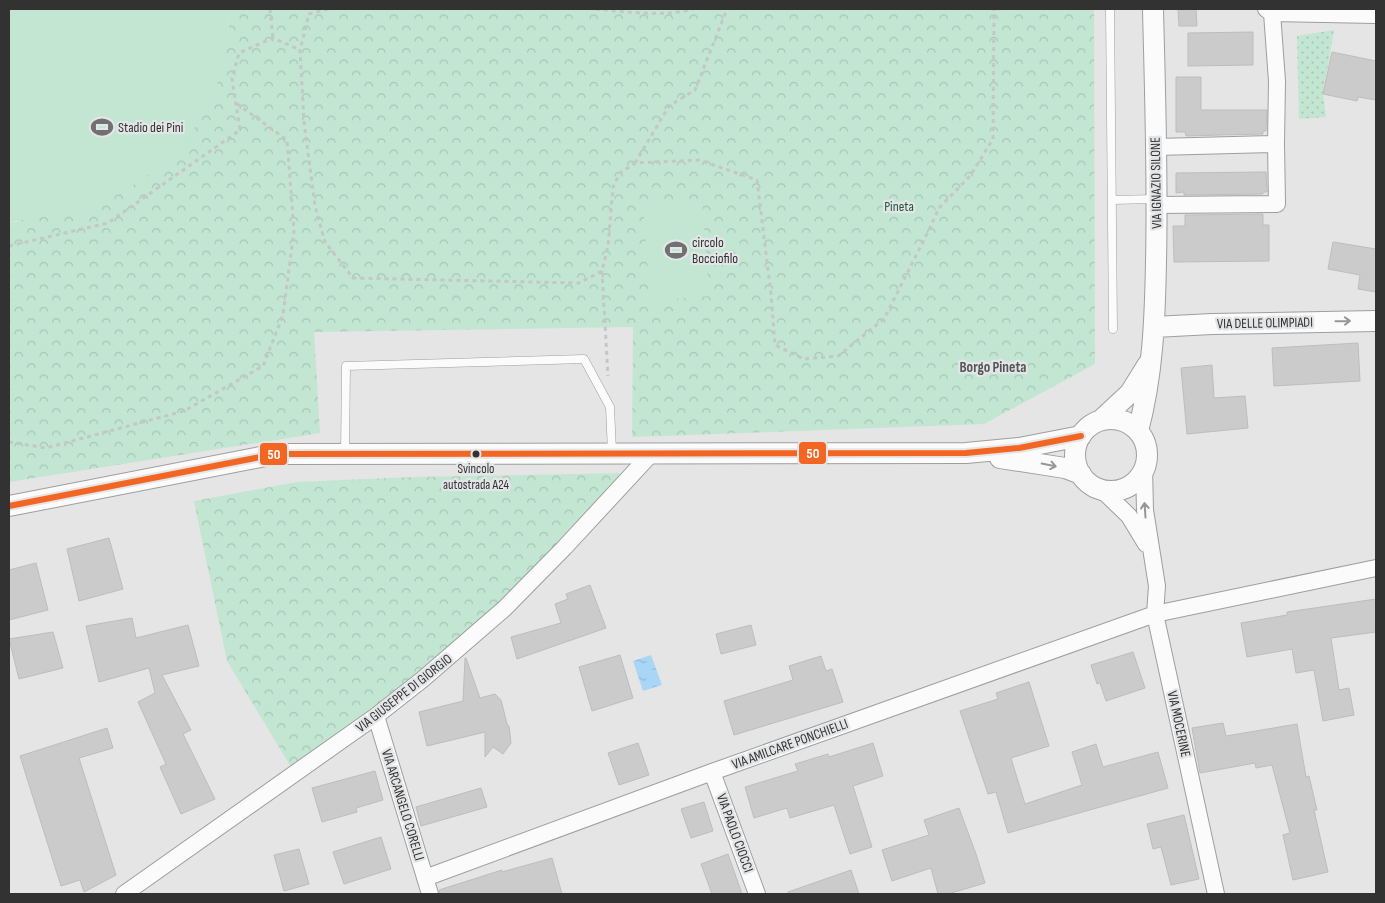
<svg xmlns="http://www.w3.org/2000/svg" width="1385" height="903" viewBox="0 0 1385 903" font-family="'Sofia Sans Condensed',sans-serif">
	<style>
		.grass { fill: url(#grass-dots) }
		.forest { fill: url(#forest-crowns) }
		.pitch { fill: #c2e6d2 }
		.water { fill: url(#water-ripples) }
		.building { fill: #cbcbcb; stroke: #bdbdbd }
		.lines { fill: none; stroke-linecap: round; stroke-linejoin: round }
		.service-casing { stroke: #9e9e9e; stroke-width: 9 }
		.minor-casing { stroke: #9e9e9e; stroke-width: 18 }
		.tertiary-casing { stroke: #9e9e9e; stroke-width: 22 }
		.path { stroke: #c5c6c6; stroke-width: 3; stroke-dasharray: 4 4; stroke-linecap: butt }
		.service { stroke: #fbfbfb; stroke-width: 8 }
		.minor { stroke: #fbfbfb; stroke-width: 16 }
		.tertiary { stroke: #fbfbfb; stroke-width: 20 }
		.bus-1-casing { stroke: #e4e5e6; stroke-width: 10 }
		.bus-1 { stroke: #f26522; stroke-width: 6 }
		.oneway { stroke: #969697 }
		.bus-dot { fill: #323233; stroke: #e4e5e6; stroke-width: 2 }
		.labels { text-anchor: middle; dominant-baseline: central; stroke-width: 4.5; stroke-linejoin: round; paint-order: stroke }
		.bus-label { font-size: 13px; fill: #323233; stroke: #e4e5e6 }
		.poi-label { font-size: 14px; fill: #323233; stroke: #e4e5e6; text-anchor: start }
		.street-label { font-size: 14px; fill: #323233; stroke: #e4e5e6 }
		.park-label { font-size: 14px; fill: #20583d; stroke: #e4e5e6 }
		.neighbourhood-label { font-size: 15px; font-weight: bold; fill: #545556; stroke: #e4e5e6 }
		.line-badge { stroke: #e4e5e6; stroke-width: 2 }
		.badge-label { font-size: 14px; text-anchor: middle; font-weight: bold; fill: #fff }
	</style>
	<defs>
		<pattern id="grass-dots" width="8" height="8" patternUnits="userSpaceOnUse" patternTransform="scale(1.25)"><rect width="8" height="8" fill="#c2e6d2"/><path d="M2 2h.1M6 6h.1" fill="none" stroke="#a7c6b5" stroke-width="1.8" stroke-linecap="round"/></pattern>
		<pattern id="forest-crowns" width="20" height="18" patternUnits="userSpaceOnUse" patternTransform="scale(1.25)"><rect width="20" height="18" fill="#c2e6d2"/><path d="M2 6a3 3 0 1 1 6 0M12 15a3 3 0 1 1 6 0" fill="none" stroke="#a7c6b5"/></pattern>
		<pattern id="water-ripples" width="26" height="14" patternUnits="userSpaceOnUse" patternTransform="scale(1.25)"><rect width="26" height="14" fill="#a9d6f7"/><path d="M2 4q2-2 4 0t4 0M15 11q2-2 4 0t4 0" fill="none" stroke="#92b8d4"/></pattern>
	</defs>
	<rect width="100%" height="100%" fill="#e5e5e5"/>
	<!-- grass -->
	<path class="grass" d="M1334,30L1323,94L1326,117L1299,119L1297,36Z"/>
	<!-- forest -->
	<path class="forest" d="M228,9H1094L1095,364L984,424L632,437L633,327L314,332L320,433L9,482V222H17L229,40Z
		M633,473L459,650L291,767L227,661L194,501L297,482L413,477Z"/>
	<!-- pitch -->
	<path class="pitch" d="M9,9H228L229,40L213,99L177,155L126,190L84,211L9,222Z
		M702,199L709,296L650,301L643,203Z"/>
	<!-- water -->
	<path class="water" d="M651,655L662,685L643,691L633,661Z"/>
	<!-- building -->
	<path class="building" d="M1178,9H1196L1197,26H1179Z
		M1253,32V65L1188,66V33Z
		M1332,52L1376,61V100L1358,97L1357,101L1323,94Z
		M1176,77H1201V110H1267L1266,131H1263V134L1220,135L1186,136L1185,132H1176Z
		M1266,172L1267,192H1263V194L1184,195V192L1176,193V173Z
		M1263,214V225H1269V261L1174,262L1173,226H1185V215Z
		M1333,242L1376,249V292L1358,289L1360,275L1328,269Z
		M1358,343L1360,381L1274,386L1272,348Z
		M1212,365L1214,398L1245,396L1248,428L1187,434L1181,368Z
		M109,538L123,589L79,601L67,549Z
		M36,563L48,610L9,620V570Z
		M590,585L606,628L517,659L511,637L561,623L555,604L568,599L566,594Z
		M1376,599V632L1331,638L1339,690L1349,688L1354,715L1323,721L1314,670L1296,673L1292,649L1247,657L1241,623L1287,615V612Z
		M132,618L136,638L188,625L199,666L162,675L191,730L183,734L215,799L181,814L160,767L166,764L138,702L155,693L149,668L99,682L86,626Z
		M751,625L756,645L721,654L716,634Z
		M53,632L63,668L19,679L9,639Z
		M1133,652L1145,688L1106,701L1100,683L1097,684L1091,665Z
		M620,655L633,698L592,711L579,667Z
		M821,656L826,671L832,669L843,702L734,735L724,701L793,680L789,666Z
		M465,658H466L480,698L495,694L501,700L507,724L509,726L511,743L503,754L493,747L485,757V732L427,746L419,712L463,701Z
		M1029,682L1049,746L1011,758L1025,804L1082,785L1072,752L1096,744L1103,767L1158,752L1168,788L1008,833L996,792L988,794L960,711L998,699L996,693Z
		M1223,723L1226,736L1297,724L1306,777L1309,776L1317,810H1314L1328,872L1293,880L1283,835L1290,833L1272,765L1256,768L1255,763L1200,773L1192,728Z
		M107,728L113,748L79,758L116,875L84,892L80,880L61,886L20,756Z
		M638,743L649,775L619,785L608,753Z
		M873,743L883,776L853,786L872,847L850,854L834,805L790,818L787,808L754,818L745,787L798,771L795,764L828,754L829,757Z
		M375,771L383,800L356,808L357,812L322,822L312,788Z
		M481,788L487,807L421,826L416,807Z
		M704,802L713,831L691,838L681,809Z
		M959,808L976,854L985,883L948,894H938L931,868L892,881L882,850L929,835L924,820Z
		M1184,815L1199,879L1171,885L1161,847L1153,849L1147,824Z
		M381,837L391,869L344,884L333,852Z
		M299,849L309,884L284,891L274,855Z
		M728,854L742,894H712L701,864Z
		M552,858L562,894H440L439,890L502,870V872Z
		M851,870L859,894H788V892Z"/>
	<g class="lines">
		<!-- service casing -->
		<g class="service-casing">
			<path id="service" d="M1110,9L1113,329
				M1112,200L1155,199
				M345,454L346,366L584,359L610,407L612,452"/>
		</g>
		<!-- minor casing -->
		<g class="minor-casing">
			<path id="minor" d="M1266,9L1272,13L1376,15
				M1156,147L1276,144
				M1157,205L1277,204L1276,144L1277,81L1272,13
				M1144,468L1145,510L1157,586L1155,614L1216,894
				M1101,489L1129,516L1146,544
				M376,716L430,894
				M712,772L757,894
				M425,878L712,772L1155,614L1376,568
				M124,894L376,716L423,679L505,608L564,548L651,454"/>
		</g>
		<!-- tertiary casing -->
		<g class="tertiary-casing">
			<path id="tertiary" d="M1154,327L1212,324L1376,321
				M1075 455a36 36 0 1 1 72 0a36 36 0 1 1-72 0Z
				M1101,420L1130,393L1148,364
				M1138,431C1153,375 1155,318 1156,261C1158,177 1155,93 1153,9
				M1000,458L1065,468L1081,474
				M9,506L276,454L966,453L1019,448L1081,436"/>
		</g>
		<!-- path -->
		<path class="path" d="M270,9L273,38
			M328,9L309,14L300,50L304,122L315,206L325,242L353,278L579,283L602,271L608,246L613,187L620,173L635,163L699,160L757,180L771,294L775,345L804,359L838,356L884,319L928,232L939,208L970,176L993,139L994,9
			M596,9C626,12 665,17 693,9
			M635,163L669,106L695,90L727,9
			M9,246L108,223L240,130L232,79L239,53L273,38L300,50
			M602,271L608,376
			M9,442L46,448L184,411L263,366L283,315L294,231L287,140L236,103"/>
		<!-- service -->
		<use href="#service" class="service"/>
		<!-- minor -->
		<use href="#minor" class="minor"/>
		<!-- tertiary -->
		<use href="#tertiary" class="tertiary"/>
		<!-- bus-1 casing -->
		<g class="bus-1-casing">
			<path id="bus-1" d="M9,506L276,454L966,453L1019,448L1081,436"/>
		</g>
		<!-- bus-1 -->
		<use href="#bus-1" class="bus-1"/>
	</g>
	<!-- one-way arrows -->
	<defs><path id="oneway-shaft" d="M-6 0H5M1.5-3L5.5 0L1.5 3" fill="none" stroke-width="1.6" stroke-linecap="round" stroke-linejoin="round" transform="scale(1.25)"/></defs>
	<g class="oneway">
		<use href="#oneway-shaft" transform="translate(1343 321) rotate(-1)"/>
		<use href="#oneway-shaft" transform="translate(1049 465) rotate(11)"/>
		<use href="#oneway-shaft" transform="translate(1145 510) rotate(-94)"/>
	</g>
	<!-- icons -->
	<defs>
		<g id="stadium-bare" transform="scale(1.725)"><path d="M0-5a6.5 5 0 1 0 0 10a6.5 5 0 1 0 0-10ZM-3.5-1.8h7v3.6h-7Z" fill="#717171" stroke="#e4e5e6" stroke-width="2.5" paint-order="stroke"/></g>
	</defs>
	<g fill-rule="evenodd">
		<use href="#stadium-bare" x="102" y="127"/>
		<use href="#stadium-bare" x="676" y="250"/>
	</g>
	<!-- markers -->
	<circle class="bus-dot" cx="476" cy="454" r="4.5"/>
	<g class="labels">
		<!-- bus labels -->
		<g class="bus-label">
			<text x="476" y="469">Svincolo<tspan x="476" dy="16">autostrada A24</tspan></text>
		</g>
		<!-- poi labels -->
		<g class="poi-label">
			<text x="118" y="127">Stadio dei Pini</text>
			<text x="692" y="242">circolo<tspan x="692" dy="16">Bocciofilo</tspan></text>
		</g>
		<!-- street labels -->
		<g class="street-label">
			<text transform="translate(1156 183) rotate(-91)">VIA IGNAZIO SILONE</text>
			<text transform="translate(1265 323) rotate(-1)">VIA DELLE OLIMPIADI</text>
			<text transform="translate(404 693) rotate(-38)">VIA GIUSEPPE DI GIORGIO</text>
			<text transform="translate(1179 724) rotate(78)">VIA MOCERINE</text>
			<text transform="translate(790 744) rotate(-20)">VIA AMILCARE PONCHIELLI</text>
			<text transform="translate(403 805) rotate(73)">VIA ARCANGELO CORELLI</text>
			<text transform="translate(735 833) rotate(70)">VIA PAOLO CIOCCI</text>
		</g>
		<!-- park labels -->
		<g class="park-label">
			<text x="899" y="206">Pineta</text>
		</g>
		<!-- neighbourhood labels -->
		<g class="neighbourhood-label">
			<text x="993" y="367">Borgo Pineta</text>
		</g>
	</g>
	<g class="line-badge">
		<rect x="798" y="441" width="29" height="24" rx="5" fill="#f26522"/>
		<rect x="259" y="442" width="29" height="24" rx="5" fill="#f26522"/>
	</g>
	<g class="badge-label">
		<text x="813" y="458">50</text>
		<text x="274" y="459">50</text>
	</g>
	<!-- border -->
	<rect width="1385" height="903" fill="none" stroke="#323233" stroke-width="20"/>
</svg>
